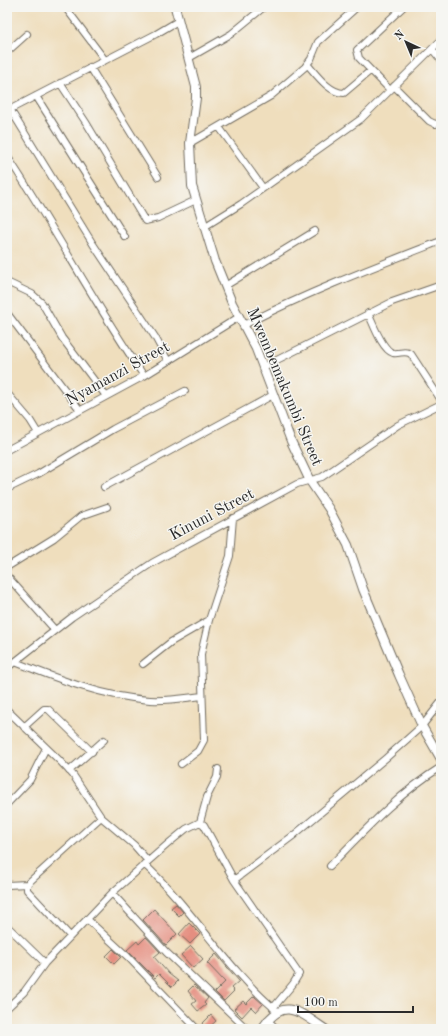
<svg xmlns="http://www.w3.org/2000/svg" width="448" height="1036" viewBox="0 0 448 1036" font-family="'Old Standard TT',serif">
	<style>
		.building { fill: #e58e80 }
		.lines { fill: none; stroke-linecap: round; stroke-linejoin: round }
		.minor-casing { stroke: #706a5e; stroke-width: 8 }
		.tertiary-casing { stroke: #706a5e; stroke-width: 10 }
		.minor { stroke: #fff; stroke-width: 6 }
		.tertiary { stroke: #fff; stroke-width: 8 }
		.labels { text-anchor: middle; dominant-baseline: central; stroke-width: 3; stroke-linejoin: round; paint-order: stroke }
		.street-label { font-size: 16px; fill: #2b2b2b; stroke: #f6f6f2 }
	</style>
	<rect width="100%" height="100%" fill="#f6f6f2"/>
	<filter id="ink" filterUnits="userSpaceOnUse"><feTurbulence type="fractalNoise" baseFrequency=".025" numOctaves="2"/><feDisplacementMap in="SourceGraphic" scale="8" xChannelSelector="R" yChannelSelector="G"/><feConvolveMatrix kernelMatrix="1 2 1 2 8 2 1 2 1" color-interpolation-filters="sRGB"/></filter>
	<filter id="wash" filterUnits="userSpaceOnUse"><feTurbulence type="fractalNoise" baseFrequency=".012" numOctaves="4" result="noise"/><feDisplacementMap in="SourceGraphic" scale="16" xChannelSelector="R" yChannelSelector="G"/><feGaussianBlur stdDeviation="0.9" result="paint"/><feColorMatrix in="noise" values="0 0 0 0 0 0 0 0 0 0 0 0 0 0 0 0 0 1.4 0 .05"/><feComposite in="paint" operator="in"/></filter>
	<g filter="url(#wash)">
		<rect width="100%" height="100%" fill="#efdebd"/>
		<g id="blocks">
			<!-- building -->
			<path class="building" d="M176,904L183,912L179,916L171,908Z
				M154,909L177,934L166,945L143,920Z
				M189,923L200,934L190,944L179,934Z
				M146,937L160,952L154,957L169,974L178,981L172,987L159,974L155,978L127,950L137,941L139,944Z
				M191,946L203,959L193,968L181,955Z
				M113,949L121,957L114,964L106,956Z
				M216,954L239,981L231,988L234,991L224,1001L215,992L225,982L207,963Z
				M194,985L208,998L204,1003L206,1005L198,1011L192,1004L196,1001L188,991Z
				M254,996L263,1004L256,1012L251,1007L242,1017L234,1009L243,1001L246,1004Z
				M211,1015L216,1021L207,1029H201L200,1026Z"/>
		</g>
	</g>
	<g filter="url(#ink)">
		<use href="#blocks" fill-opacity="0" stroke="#706a5e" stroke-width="1"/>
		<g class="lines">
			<!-- minor casing -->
			<g class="minor-casing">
				<path id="minor" d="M65,7L105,60
					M432,49L441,60
					M7,52L27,34
					M189,58L231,34L264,7
					M307,64C316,74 329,93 344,93L370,71
					M90,67L158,177
					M60,83L87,124L145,221L158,218L196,200
					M394,86L429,121L435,124L441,123
					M390,90L359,58L357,50L403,7
					M36,96L125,237
					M10,109L93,244L155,337L168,361
					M7,111L156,34L178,21
					M219,127L263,188
					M190,143L271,96L305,67L311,59L318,42L357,7
					M7,156C55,228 95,305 144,376
					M204,227L241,204L361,119L441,40
					M7,282L32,294L42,303L62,338L106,396
					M225,286L315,231
					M7,313L80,410
					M368,313C373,323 382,350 393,353C400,354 405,350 411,354L441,400
					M244,325C308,292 374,267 441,241
					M263,367L392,302L441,285
					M7,393L30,420L38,433
					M7,450L144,376L239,317
					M104,487L273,395
					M7,489L38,474L113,429L185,391
					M7,567L54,538L81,516L107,507
					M7,576L55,630
					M15,662C58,679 104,697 150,700C167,701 185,698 202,696
					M143,664L171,642L209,620
					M7,668L72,617L152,563L297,484L322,477L398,425L441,404
					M7,710L59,760L73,775L101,817L134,845L148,861
					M24,727L44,709H48L92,752
					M181,764L198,751L204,740L201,654L209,620L230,556L233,518
					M69,771L104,740
					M7,804L30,780L46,748
					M200,822L207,797L217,777L218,769
					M144,864C192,908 225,967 276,1010
					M330,866C364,831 399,793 441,767
					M234,880L294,835L386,758L422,726L441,702
					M7,885L27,884
					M112,893L166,952L247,1029
					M87,919L128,957L197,1029
					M7,926L45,963
					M70,936L27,890V884L101,817
					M7,1008L24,992L45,963L112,893L169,843L186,829L200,822L204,825L234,880L299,974L293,984L273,1008
					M267,1020L277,1029"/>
			</g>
			<!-- tertiary casing -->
			<g class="tertiary-casing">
				<path id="tertiary" d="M175,7L196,87V98L190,143L192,186L215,261L232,303L256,349L291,441L310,481L329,509L348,545L363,589L399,675L422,726L441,759
					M262,1029C283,996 298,1011 325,1029"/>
			</g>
			<!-- minor -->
			<use href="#minor" class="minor"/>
			<!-- tertiary -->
			<use href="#tertiary" class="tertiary"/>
		</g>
	</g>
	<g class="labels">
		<!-- street labels -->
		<g class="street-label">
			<text transform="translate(118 374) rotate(-29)">Nyamanzi Street</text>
			<text transform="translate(284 387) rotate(67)">Mwembemakumbi Street</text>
			<text transform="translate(212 515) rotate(-28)">Kinuni Street</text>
		</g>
	</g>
	<!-- margin -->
	<rect width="448" height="1036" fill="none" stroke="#f6f6f2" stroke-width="24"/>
	<!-- north arrow -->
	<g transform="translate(406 42) rotate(316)" stroke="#f6f6f2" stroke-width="3" paint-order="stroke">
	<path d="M0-3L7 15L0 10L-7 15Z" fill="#2b2b2b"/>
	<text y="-6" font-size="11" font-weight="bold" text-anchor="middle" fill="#2b2b2b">N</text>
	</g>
	<!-- scale -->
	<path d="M298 1006v6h115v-6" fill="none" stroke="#2b2b2b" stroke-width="2"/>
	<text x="304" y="1006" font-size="12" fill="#2b2b2b" stroke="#f6f6f2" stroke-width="3" paint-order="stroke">100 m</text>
</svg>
